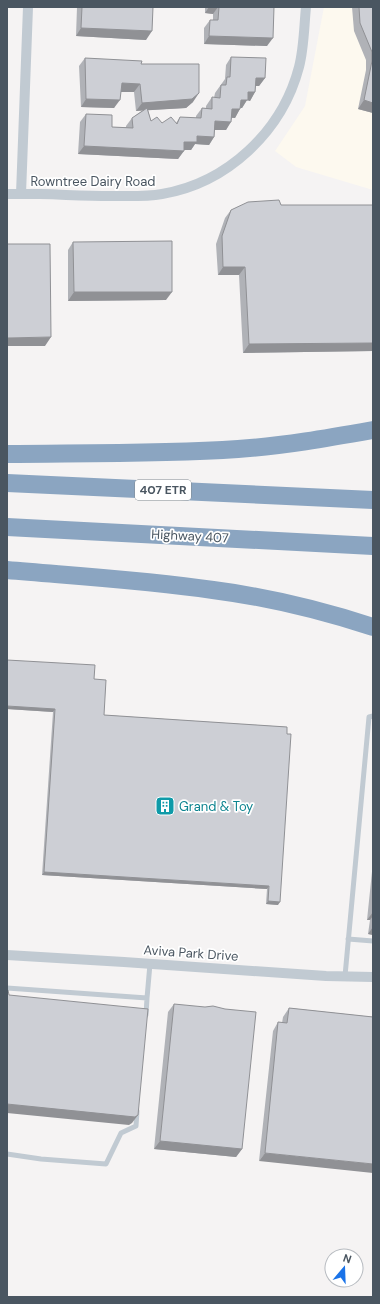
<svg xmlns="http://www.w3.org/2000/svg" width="380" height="1304" viewBox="0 0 380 1304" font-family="'DM Sans',sans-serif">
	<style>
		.commercial { fill: #fdf9ef }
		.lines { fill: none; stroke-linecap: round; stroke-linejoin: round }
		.lane { stroke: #c1cad2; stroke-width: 5 }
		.street { stroke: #c1cad2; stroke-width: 10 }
		.highway { stroke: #8ba5c1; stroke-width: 18 }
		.wall { fill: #b0b2b7 }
		.shaded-wall { fill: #909195 }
		.building { fill: #cdcfd5; stroke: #909195 }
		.labels { text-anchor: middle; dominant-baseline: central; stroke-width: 3.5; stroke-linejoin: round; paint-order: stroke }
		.shield { fill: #fff; stroke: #808990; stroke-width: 1 }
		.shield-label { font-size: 12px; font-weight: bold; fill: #4a5661 }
		.street-label { font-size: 13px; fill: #4a5661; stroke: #fff }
		.culture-label { font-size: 13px; fill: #0d838f; stroke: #fff; text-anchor: start }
	</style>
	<rect width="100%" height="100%" fill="#f5f3f3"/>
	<!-- commercial -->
	<path class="commercial" d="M324,7H373V190L296,167L275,151L305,106Z"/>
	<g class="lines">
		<!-- lane -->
		<path class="lane" d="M348,939L373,941
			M345,976L369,717L373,716
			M7,988L147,998L150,964
			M146,1015L147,998
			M7,1154L41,1159L106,1164L121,1133L136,1126L137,1111"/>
		<!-- street -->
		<path class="street" d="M7,194C41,193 76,196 110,196C127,196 145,197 162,194C227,183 282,132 299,67C304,48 304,27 306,7
			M21,194L28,7
			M7,955L124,962L326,976L373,977"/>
		<!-- highway -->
		<path class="highway" d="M7,454C84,453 161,454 238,449C283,446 328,438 373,430
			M7,483L373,500
			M7,527L373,546
			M7,570C76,576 145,580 213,590C267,597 321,610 373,627"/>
	</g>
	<!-- wall -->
	<path class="wall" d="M77,7H153L146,40L76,36Z
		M205,7H274L267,46L204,44V28L210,20H213V14L205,13Z
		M352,7H373V113L358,109L366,70V60L354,31Z
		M231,57L265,78L259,86H256L255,92L250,101L247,100L242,108H240L235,118H232L226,130H215L214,137L209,145L195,144L191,150H184L178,159L78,154L80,122L86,114L112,127H126V126L132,118L143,110L136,111L134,92H121L114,108L81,107L79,66L85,58L141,64L193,102L186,108L148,110L151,121L162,123H176L180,117L196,118V116L202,108H206V106L212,97L214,98L215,93L225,79L226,65Z
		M281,205H373V351L243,353L239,275H218L216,244L225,218L231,210Z
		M73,242L166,300L68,301V250Z
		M94,679L104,715L287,727L278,905L266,904L267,889L42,875L53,712L7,709Z
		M373,862V935L368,934L370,920H367Z
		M174,1004L242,1149L236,1157L154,1149L168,1012Z
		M289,1008L373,1017L259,1161L273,1031L278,1022L282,1023L283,1017Z"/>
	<!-- shaded-wall -->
	<path class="shaded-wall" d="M209,7H218L213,14L205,13Z
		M81,28L152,31L146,40L76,36Z
		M209,36L273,38L267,46L204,44Z
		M256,78H265L259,86H250Z
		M122,83L140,84L134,92H116Z
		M248,92H255L250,101L247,100L242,108H235L241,100Z
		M199,93L193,102L186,108L136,111L142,103Z
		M86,99L120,100L114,108L81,107Z
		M364,100L373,103V113L358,109Z
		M232,109H240L235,118L226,117Z
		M215,121L231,122L226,130H209Z
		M197,136L214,137L209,145L195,144L191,150H178L184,142Z
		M84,146L184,151L178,159L78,154Z
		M223,267H245L239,275H218Z
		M74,292H172L166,300L68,301Z
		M51,337L45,346H7V338Z
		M373,343V351L243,353L249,344Z
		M7,706L55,709L53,712L7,709Z
		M44,872L269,886L267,889L42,875Z
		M268,901L280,902L278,905L266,904Z
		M373,912V916L370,920H367Z
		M373,927V935L368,934Z
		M7,1104L138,1115L132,1123L129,1125L7,1113Z
		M160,1141L242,1149L236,1157L154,1149Z
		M265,1153L373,1164V1173L259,1161Z"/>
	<!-- building -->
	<path class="building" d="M82,7H153L152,31L81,28Z
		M219,7H274L273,38L209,36L210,20H218Z
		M359,7H373V103L364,100L372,61V52L360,23Z
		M231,57L266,58L265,78H256L255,92H248V100H241L240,109H232L231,122L215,121L214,137L197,136V142H184V151L84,146L86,114L112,115V127L133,128L132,118L147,108L151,121L157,117L162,123L171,117L177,124L180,117L201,118L202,108L212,109V97L220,98L221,85H226L227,77H230Z
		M85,58L142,61L141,64H199V93L192,99L142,103L140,84L122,83L120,100L86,99Z
		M279,200L281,205H373V343L249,344L245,267H223L222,236L231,210L248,202Z
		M172,241V292H74L73,242Z
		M7,244H50L51,337L7,338Z
		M7,660L95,665L94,679L106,680L104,715L287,727V734H291L280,902L268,901L269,886L44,872L55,709L7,706Z
		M7,990H8L9,995L148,1009L138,1115L135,1117L7,1104Z
		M174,1004L205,1007L213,1006L225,1009L256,1012L242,1149L160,1141Z
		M289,1008L373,1017V1164L265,1153L278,1022L287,1023Z"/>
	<!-- icons -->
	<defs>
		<g id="building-square" transform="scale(1)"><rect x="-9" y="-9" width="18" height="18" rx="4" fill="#0f9aa8" stroke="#fff"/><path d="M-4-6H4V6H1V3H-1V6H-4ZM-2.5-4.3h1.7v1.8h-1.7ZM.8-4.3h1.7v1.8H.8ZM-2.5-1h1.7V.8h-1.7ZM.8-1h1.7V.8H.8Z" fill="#fff"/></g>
	</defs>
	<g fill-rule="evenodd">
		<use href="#building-square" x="165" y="806"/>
	</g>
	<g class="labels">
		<!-- shield labels -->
		<rect class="shield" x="135" y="480" width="56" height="20" rx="3"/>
		<g class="shield-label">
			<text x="163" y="490">407 ETR</text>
		</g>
		<!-- street labels -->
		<g class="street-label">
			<text x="93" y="181">Rowntree Dairy Road</text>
			<text transform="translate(190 536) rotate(3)">Highway 407</text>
			<text transform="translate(191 953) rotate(4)">Aviva Park Drive</text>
		</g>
		<!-- culture labels -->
		<g class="culture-label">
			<text x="179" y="806">Grand &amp; Toy</text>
		</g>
	</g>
	<!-- border -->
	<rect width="380" height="1304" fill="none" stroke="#4a5661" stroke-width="16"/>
	<!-- north arrow -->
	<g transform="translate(344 1268) rotate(19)"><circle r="19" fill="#ffffff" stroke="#b7bbc0"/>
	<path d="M0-3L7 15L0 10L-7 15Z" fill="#1a73e8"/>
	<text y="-6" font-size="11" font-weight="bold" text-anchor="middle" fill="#4a5661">N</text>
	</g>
</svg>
